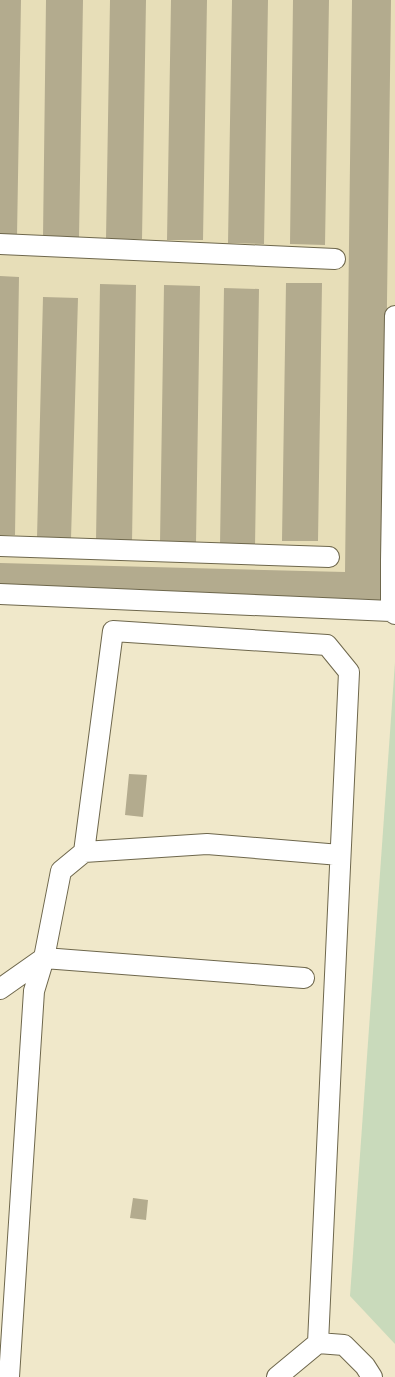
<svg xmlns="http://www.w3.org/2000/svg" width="395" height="1377" viewBox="0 0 395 1377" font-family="Montserrat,sans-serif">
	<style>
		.built { fill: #e7deb8 }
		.green { fill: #c9dabb }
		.building { fill: #b3ab8e }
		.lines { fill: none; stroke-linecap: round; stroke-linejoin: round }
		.minor-casing { stroke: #6e674c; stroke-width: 22 }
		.minor { stroke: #fff; stroke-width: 20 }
	</style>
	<rect width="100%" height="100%" fill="#f0e8ca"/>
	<!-- built -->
	<path class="built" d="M0,0H395V603L0,584Z"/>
	<!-- green -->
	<path class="green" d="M395,662V1344L350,1296Z"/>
	<!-- building -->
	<path class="building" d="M0,0H21L17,236H0Z
		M46,0H83L79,238L43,237Z
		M110,0H146L142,239H106Z
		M171,0H207L203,240H167Z
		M232,0H268L264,244L228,243Z
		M293,0H329L325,245L290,244Z
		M352,0H391L383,603L0,584V563L345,572Z
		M0,276L19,277L15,535H0Z
		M286,283H322L318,541H282Z
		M100,284L136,285L132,543L96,542Z
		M164,285L200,286L196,544L160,543Z
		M224,288L259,289L255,547L220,546Z
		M43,297L78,298L71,539L37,538Z
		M129,774L147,775L143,817L125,815Z
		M133,1198L148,1200L146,1220L130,1218Z"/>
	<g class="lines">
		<!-- minor casing -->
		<g class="minor-casing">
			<path id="minor" d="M0,244L335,259
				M395,316L391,561H395
				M0,546L329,557
				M0,594L391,611L395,614
				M391,611V561
				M84,852L207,844L340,855
				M0,989L44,958L61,871L84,852L113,631L327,645L349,672L318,1343
				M9,1377L34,991L44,958L304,978
				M277,1377L318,1343L344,1345L365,1366L372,1377"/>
		</g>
		<!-- minor -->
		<use href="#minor" class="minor"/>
	</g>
</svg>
